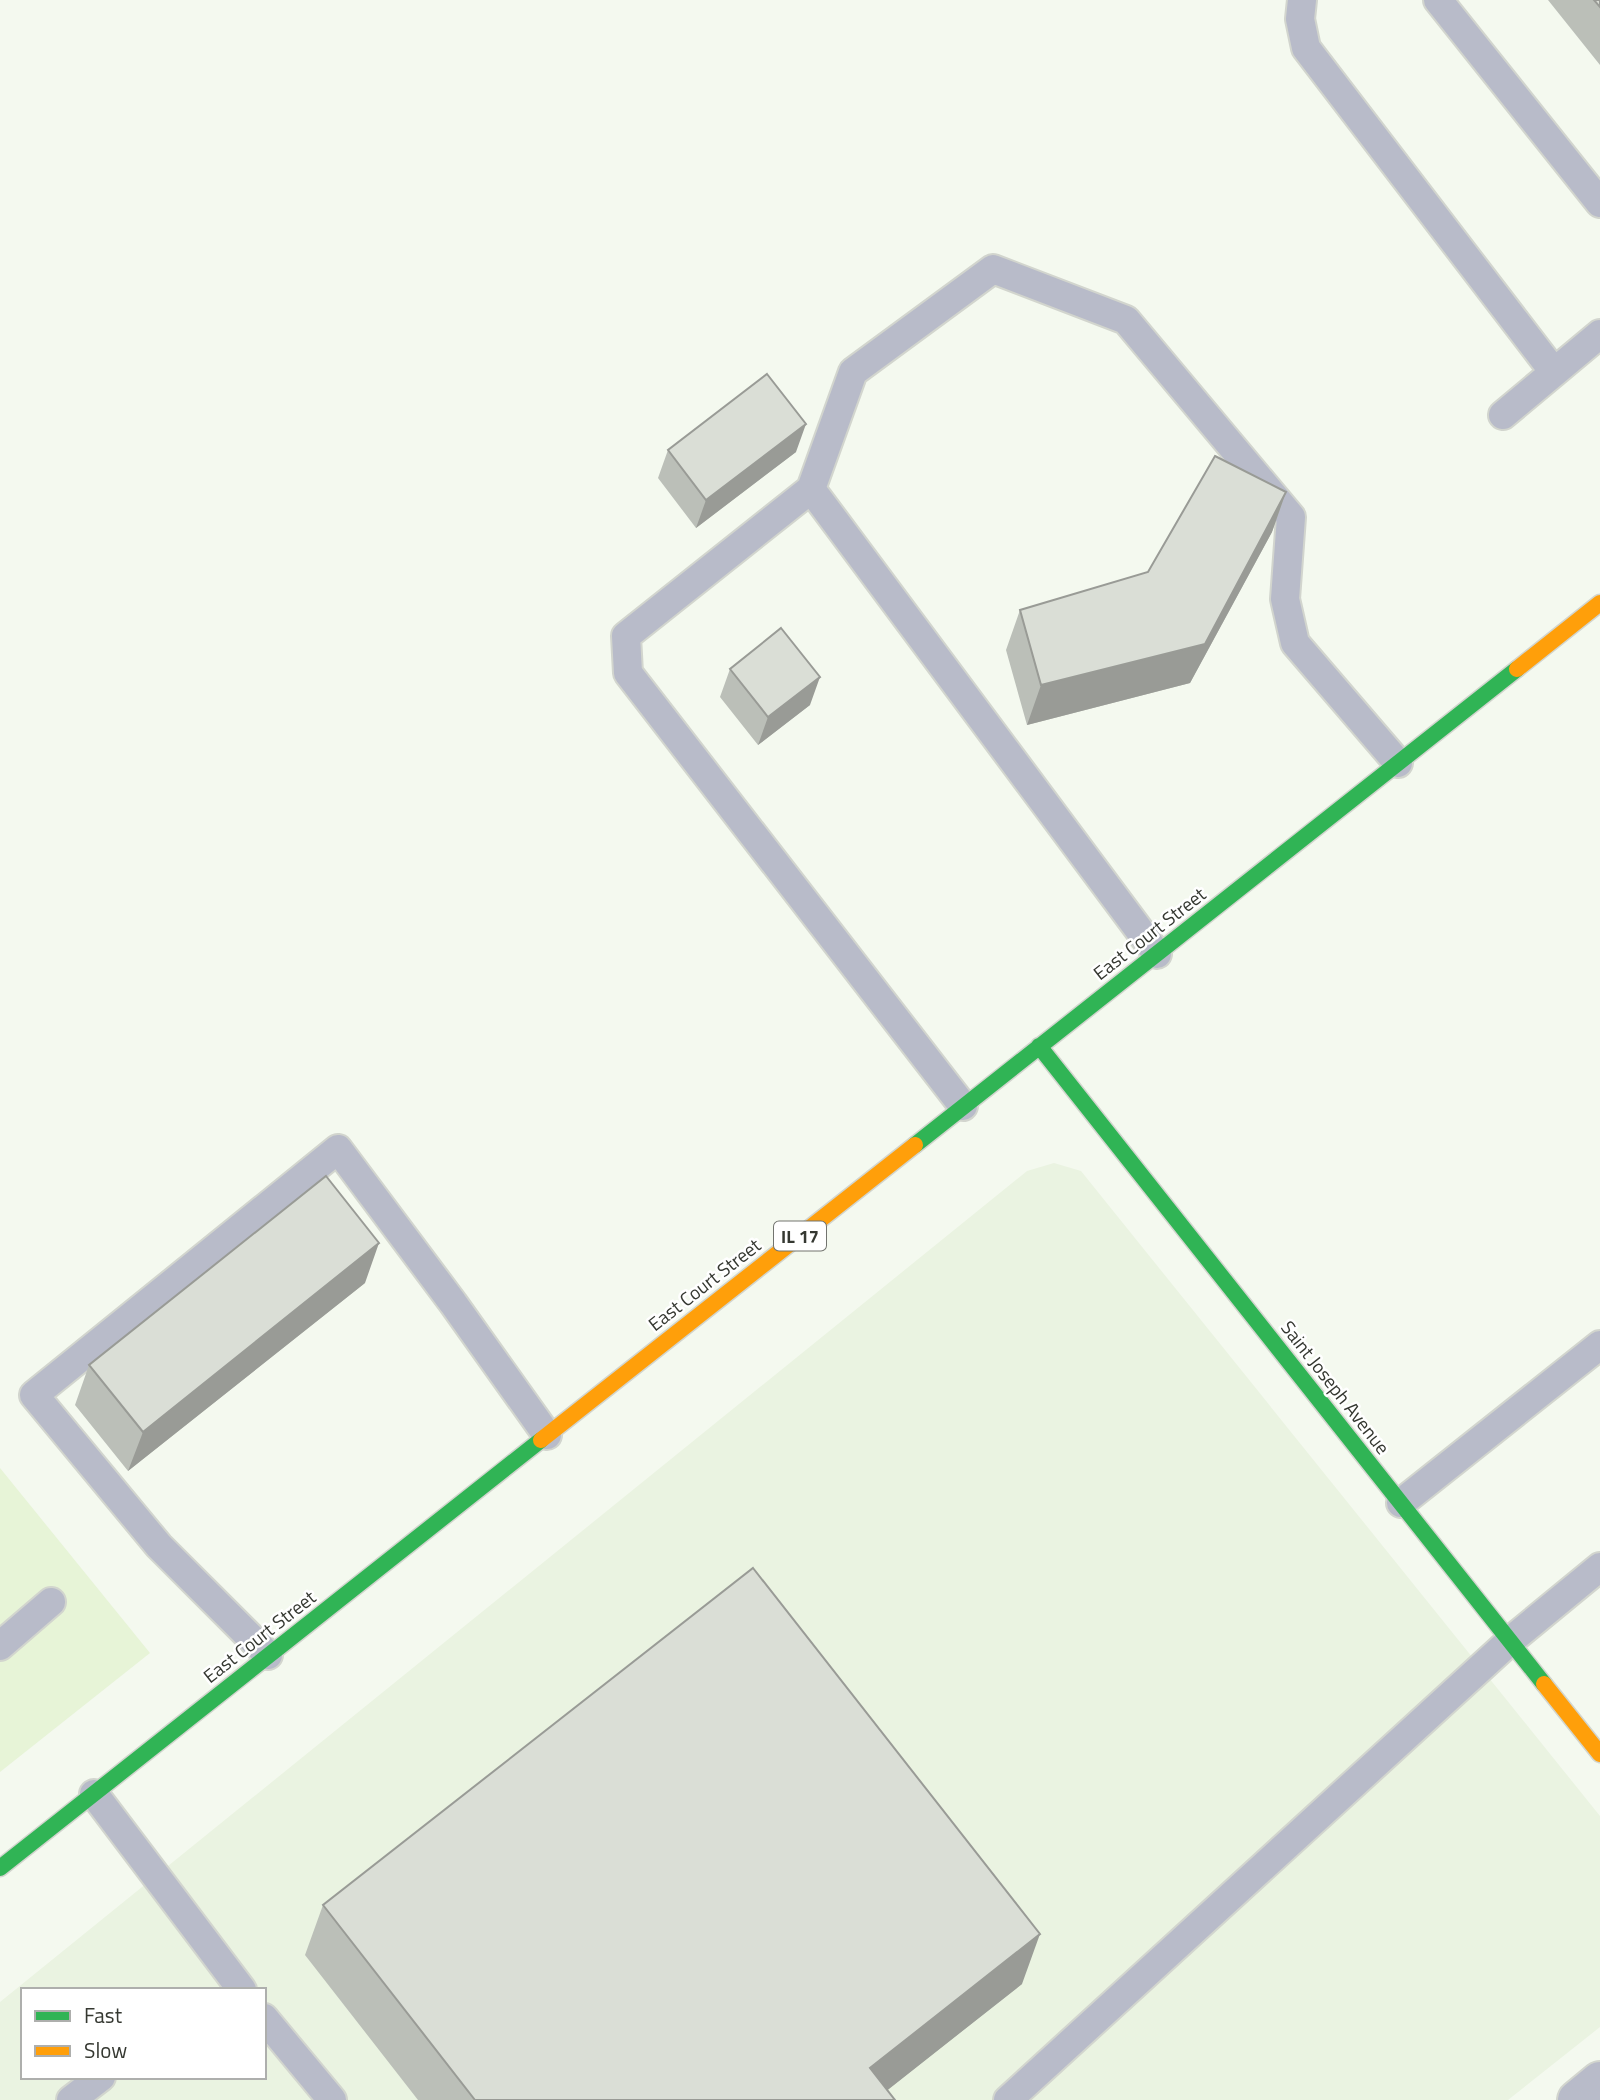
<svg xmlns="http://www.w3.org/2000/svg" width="1600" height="2100" viewBox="0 0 1600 2100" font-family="'Titillium Web',sans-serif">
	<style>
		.built { fill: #eaf3e1; fill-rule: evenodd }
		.green { fill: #e7f4d7 }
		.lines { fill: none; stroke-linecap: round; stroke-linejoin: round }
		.lane-casing { stroke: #d2d5ce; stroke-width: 32 }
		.street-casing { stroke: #d2d5ce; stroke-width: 42 }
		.fast-casing { stroke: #d2d5ce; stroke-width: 19 }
		.slow-casing { stroke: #d2d5ce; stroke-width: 19 }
		.lane { stroke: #b8bbc9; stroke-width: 28 }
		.street { stroke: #b8bbc9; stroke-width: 38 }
		.fast { stroke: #30b455; stroke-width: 16 }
		.slow { stroke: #ff9f0a; stroke-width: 16 }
		.wall { fill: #bbbfb8 }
		.shaded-wall { fill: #999b96 }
		.building { fill: #daded6; stroke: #999b96; stroke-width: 2 }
		.labels { text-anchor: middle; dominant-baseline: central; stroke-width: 5; stroke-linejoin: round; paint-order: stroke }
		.shield { fill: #fff; stroke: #72746f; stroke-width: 2 }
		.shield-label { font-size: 18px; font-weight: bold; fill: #353831 }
		.street-label { font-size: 19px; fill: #353831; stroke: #fff }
	</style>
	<rect width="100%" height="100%" fill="#f4f9ef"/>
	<!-- built -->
	<path class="built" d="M1054,1163L1081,1171L1600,1816V2027L1508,2100H0V2002L1027,1171ZM23,1990H264V2077H23Z"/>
	<!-- green -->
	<path class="green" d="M0,1468L150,1653L0,1772Z"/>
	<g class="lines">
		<!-- lane casing -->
		<g class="lane-casing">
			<path id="lane" d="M1302,0L1300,19L1306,48L1554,372
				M1438,0L1600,203
				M1503,415L1600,334
				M811,489L626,636L628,673L963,1106
				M1157,954L811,489L853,372L993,269L1126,320L1291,517L1285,599L1295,643L1398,763
				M1401,1503L1600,1345
				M0,1646L51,1602
				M268,1655L159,1546L34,1395L338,1149L453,1303L547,1435
				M94,1794L242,1990
				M264,2018L332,2100
				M71,2100L101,2077
				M1008,2100L1510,1641L1600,1567"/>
		</g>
		<!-- street casing -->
		<g class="street-casing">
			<path id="street" d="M1577,2100L1600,2081"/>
		</g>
		<!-- fast casing -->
		<g class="fast-casing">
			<path id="fast" d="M1039,1046L1544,1684
				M915,1145L1517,669
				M0,1868L541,1440"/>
		</g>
		<!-- slow casing -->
		<g class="slow-casing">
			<path id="slow" d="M1517,669L1600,603
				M541,1440L915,1145
				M1544,1684L1600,1754"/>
		</g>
		<!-- lane -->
		<use href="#lane" class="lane"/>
		<!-- street -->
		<use href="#street" class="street"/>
		<!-- fast -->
		<use href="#fast" class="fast"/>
		<!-- slow -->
		<use href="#slow" class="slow"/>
	</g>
	<!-- wall -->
	<path class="wall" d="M1548,0H1600V65Z
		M668,450L796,452L696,528L658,478Z
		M1286,492L1272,532L1190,683L1027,725L1006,650L1020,610L1148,572Z
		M730,669L810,705L758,745L720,697Z
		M365,1283L128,1471L75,1405L89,1365Z
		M323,1905L1022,1984L887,2090L895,2100H418L305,1955Z"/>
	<!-- shaded-wall -->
	<path class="shaded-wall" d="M806,424L796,452L696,528L706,500Z
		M1286,492L1272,532L1190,683L1027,725L1041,685Z
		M820,677L810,705L758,745L768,717Z
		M379,1243L365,1283L128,1471L143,1432Z
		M1040,1934L1022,1984L875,2100L870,2068Z"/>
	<!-- building -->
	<path class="building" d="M1594,0H1600V7Z
		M767,374L806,424L706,500L668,450Z
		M1215,456L1286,492L1205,644L1041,685L1020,610L1148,572Z
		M781,628L820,677L768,717L730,669Z
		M326,1176L379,1243L143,1432L89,1365Z
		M753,1568L1040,1934L870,2068L895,2100H475L323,1905Z"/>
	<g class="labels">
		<!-- shield labels -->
		<rect class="shield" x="774" y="1221.5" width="52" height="29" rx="5"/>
		<g class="shield-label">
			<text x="800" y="1236">IL 17</text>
		</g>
		<!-- street labels -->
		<g class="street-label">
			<text transform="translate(1149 933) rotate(-38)">East Court Street</text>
			<text transform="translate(704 1284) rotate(-38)">East Court Street</text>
			<text transform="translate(1336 1387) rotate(52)">Saint Joseph Avenue</text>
			<text transform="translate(259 1636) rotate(-38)">East Court Street</text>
		</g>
	</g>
	<!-- legend -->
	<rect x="21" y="1988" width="245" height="91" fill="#ffffff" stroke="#aeafad" stroke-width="2"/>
	<rect x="35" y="2011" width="35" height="10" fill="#30b455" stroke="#aeafad" stroke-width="2"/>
	<text x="84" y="2023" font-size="21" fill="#353831">Fast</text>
	<rect x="35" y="2046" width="35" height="10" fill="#ff9f0a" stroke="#aeafad" stroke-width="2"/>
	<text x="84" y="2058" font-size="21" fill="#353831">Slow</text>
</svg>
